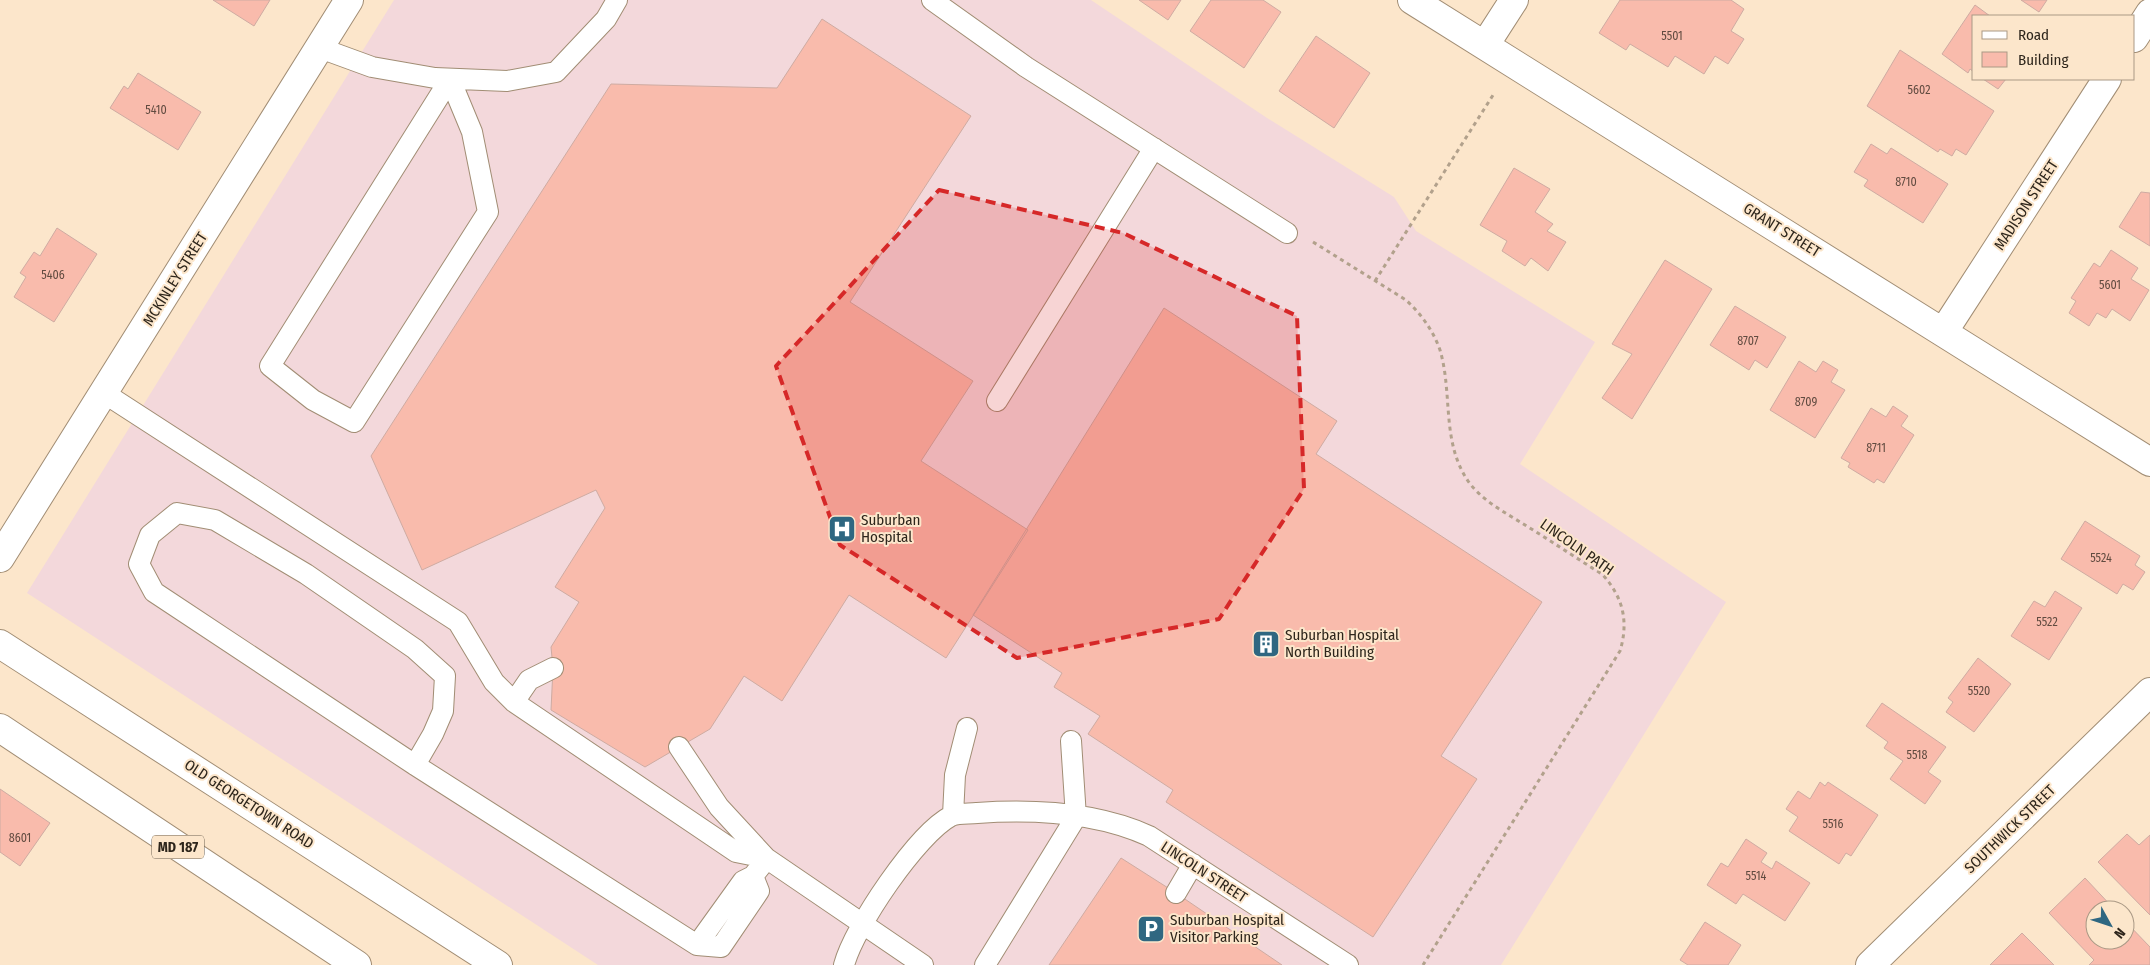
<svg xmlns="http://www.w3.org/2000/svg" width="2150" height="965" viewBox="0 0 2150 965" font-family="'Fira Sans Condensed',sans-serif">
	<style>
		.medical { fill: #f3d8db }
		.building { fill: #f9bbac; stroke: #ceaba2 }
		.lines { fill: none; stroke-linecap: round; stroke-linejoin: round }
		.service-casing { stroke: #a18d74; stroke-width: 22 }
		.minor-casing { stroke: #a18d74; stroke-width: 30 }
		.primary-casing { stroke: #a18d74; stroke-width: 30 }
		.path { stroke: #b2a18c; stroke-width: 3; stroke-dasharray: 4 4; stroke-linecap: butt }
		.service { stroke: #fff; stroke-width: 20 }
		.minor { stroke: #fff; stroke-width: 28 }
		.primary { stroke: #fff; stroke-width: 28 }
		.marked { fill: #d62828; fill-opacity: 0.2; stroke: #d62828; stroke-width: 4; stroke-dasharray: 10 6; stroke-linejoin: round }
		.labels { text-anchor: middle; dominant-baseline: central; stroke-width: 4; stroke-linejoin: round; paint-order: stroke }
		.number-label { font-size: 12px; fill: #614b40 }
		.shield { fill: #fce6cb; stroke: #6c6050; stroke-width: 1 }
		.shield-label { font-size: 14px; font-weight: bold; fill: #2e261c }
		.street-label { font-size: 15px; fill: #2e261c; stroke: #fce6cb }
		.poi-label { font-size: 15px; fill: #2e261c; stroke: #fce6cb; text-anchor: start }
	</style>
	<rect width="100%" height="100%" fill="#fce6cb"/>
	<!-- medical -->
	<path class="medical" d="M394,0H1091L1267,118L1394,197L1416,231L1595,342L1520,464L1726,602L1501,965H598L27,593Z"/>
	<!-- building -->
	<path class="building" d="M213,0H270L254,26Z
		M1139,0H1181L1168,20Z
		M1211,0H1263L1281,12L1244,68L1190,31Z
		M1620,0H1731L1744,9L1731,31L1744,39L1728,64L1715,56L1704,74L1675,56L1668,67L1630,44L1626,50L1599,33Z
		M2021,0H2047L2039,12Z
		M1975,5L1990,16H1974V72L1970,69L1968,73L1942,54Z
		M822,19L971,116L850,302L973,381L921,461L1028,530L946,658L849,595L782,701L744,676L710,729L645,767L551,710L553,668L551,647L579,602L555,587L605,508L596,490L422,570L371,456L611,84L777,88Z
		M1316,36L1370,73L1334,128L1279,91Z
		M1900,50L1994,111L1966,155L1956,149L1952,156L1940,149L1938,152L1867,106Z
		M138,73L201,112L178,150L110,108L124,86L128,89Z
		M1983,79H2006L1998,89Z
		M1871,144L1887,154L1891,148L1948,184L1923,223L1864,186L1868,180L1854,172Z
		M1514,168L1550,189L1535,212L1553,224L1547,231L1566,242L1548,271L1531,258L1525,266L1502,251L1507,241L1480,225Z
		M2141,192L2150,193V246L2119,227Z
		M57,228L97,254L54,322L14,297L26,277L20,273L34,252L40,256Z
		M2111,250L2138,268L2131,279L2149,290L2130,321L2112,309L2106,318L2097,313L2089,326L2069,313L2076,301L2071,298L2094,263L2100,267Z
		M1665,260L1712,289L1632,419L1602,398L1632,354L1612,344Z
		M1735,306L1786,337L1767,368L1755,360L1749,370L1710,345Z
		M1164,308L1337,421L1316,454L1542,602L1441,756L1477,779L1373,937L1166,802L1173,790L1088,734L1100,716L1054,687L1062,673L973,615Z
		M1799,361L1816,372L1823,361L1838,370L1831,382L1845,390L1815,438L1770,410Z
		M1893,406L1908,416L1901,426L1914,435L1884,483L1877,479L1874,483L1848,467L1850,463L1841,458L1871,408L1886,417Z
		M2085,521L2140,556L2135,565L2145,572L2133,590L2123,584L2117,594L2061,559Z
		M2055,591L2082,608L2049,660L2011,636L2034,601L2045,607Z
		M1978,658L2011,684L1974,732L1946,712L1953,702L1948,698Z
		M1882,703L1946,747L1928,772L1941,781L1925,804L1890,779L1903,761L1884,748L1888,742L1866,726Z
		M1820,782L1825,786L1828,782L1878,815L1851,856L1846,853L1839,864L1789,831L1798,817L1786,809L1798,791L1810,799Z
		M0,789L50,823L20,866L0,852Z
		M2127,834L2139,845L2150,835V915L2098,862Z
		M1746,839L1767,853L1761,862L1772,869L1776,861L1810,883L1785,921L1743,894L1736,904L1707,885L1721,863L1728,867Z
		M1121,858L1176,893L1282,965H1049Z
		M2085,878L2115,910H2095V940H2125V921L2150,947V965H2089L2094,960L2049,913Z
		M1705,922L1741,945L1728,965H1688L1680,960Z
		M2022,933L2054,965H1990Z"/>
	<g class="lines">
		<!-- service casing -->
		<g class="service-casing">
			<path id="service" d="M932,0L1026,67L1287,233
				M320,48L372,67L435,78L507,81L556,72L606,19L617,0
				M450,79L472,132L488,212L354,422L313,400L270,366Z
				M104,393L458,622L494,682L514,702L736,852L766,858
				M997,401L1154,148
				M514,702L529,680L553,668
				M1071,741L1076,817
				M679,747L719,807L766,858L923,965
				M415,765L433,734L443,711L445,676L415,649L306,574L215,520L177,513L150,535L139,564L154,592L415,765L697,945L721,947L759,891L753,876
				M953,815L955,775L967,728
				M1176,893L1193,864
				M697,945L743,881L753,876L761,866
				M844,965C854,927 917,834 951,816C958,813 969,814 977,813C1034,809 1096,812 1149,836L1348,965
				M985,965L1076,817"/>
		</g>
		<!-- minor casing -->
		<g class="minor-casing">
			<path id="minor" d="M1412,0L2150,462
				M2134,38L2150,13
				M1485,45L1514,0
				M1944,331L2107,79
				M0,558L349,0
				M1870,965L2150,692"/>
		</g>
		<!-- primary casing -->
		<g class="primary-casing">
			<path id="primary" d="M0,644L498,965
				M0,728L357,965"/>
		</g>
		<!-- path -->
		<path class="path" d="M1313,242L1406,300C1421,314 1433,330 1440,350C1453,394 1441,441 1468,481C1482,501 1506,513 1525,525C1551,541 1576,558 1602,574C1623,597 1629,621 1620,651L1423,965
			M1375,281L1495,92"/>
		<!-- service -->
		<use href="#service" class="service"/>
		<!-- minor -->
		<use href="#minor" class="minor"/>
		<!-- primary -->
		<use href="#primary" class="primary"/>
	</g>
	<!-- marked area -->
	<path class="marked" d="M939,190L1123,233L1297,316L1304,489L1219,619L1017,658L840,545L776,366Z"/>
	<!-- icons -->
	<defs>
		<g id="hospital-square" transform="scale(1.4375)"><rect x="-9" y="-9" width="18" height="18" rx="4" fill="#2f6781" stroke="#fce6cb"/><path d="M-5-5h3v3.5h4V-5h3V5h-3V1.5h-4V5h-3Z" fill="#fff"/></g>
		<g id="building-square" transform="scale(1.4375)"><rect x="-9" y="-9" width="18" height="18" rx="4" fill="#2f6781" stroke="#fce6cb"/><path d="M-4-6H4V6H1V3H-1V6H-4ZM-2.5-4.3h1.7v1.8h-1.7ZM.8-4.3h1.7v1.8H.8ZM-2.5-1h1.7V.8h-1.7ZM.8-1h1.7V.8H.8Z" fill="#fff"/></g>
		<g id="parking-square" transform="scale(1.4375)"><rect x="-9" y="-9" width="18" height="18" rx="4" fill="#2f6781" stroke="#fce6cb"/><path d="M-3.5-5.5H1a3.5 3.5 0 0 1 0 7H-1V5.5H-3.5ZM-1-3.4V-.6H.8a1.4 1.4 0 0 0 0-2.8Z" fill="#fff"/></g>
	</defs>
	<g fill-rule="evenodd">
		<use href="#hospital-square" x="842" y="529"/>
		<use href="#building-square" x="1266" y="644"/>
		<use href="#parking-square" x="1151" y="929"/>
	</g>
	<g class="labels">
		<!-- number labels -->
		<g class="number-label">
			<text x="1672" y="36">5501</text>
			<text x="1919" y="90">5602</text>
			<text x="156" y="110">5410</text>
			<text x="1906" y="182">8710</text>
			<text x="53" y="275">5406</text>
			<text x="2110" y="285">5601</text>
			<text x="1748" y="341">8707</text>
			<text x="1806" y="402">8709</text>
			<text x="1876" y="448">8711</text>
			<text x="2101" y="558">5524</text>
			<text x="2047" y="622">5522</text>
			<text x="1979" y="691">5520</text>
			<text x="1917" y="755">5518</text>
			<text x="1833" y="824">5516</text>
			<text x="20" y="838">8601</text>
			<text x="1756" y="876">5514</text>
		</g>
		<!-- shield labels -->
		<rect class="shield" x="152" y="835.5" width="52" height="23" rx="4"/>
		<g class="shield-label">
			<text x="178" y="847">MD 187</text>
		</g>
		<!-- street labels -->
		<g class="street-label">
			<text transform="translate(2026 205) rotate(-57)">MADISON STREET</text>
			<text transform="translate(1782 230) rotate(32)">GRANT STREET</text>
			<text transform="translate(175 279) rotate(-58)">MCKINLEY STREET</text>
			<text transform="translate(1577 547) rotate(35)">LINCOLN PATH</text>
			<text transform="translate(249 804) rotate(33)">OLD GEORGETOWN ROAD</text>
			<text transform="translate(2010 829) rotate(-44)">SOUTHWICK STREET</text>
			<text transform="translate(1204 872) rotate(33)">LINCOLN STREET</text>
		</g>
		<!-- poi labels -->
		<g class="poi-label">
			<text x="861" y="520">Suburban<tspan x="861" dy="17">Hospital</tspan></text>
			<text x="1285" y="635">Suburban Hospital<tspan x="1285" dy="17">North Building</tspan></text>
			<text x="1170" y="920">Suburban Hospital<tspan x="1170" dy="17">Visitor Parking</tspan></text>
		</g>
	</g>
	<!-- legend -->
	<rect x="1972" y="15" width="162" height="65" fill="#fce6cb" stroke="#aa9985"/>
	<rect x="1982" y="31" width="25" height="8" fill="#ffffff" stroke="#aa9985"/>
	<text x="2018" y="40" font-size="15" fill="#2e261c">Road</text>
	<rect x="1982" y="52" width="25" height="15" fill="#f9bbac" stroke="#aa9985"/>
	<text x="2018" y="65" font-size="15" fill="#2e261c">Building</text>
	<!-- north arrow -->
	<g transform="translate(2110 925) rotate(130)"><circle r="24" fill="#fce6cb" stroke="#aa9985"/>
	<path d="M0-4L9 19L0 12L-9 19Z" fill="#2f6781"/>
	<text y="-8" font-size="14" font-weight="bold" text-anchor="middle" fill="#2e261c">N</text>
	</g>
</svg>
